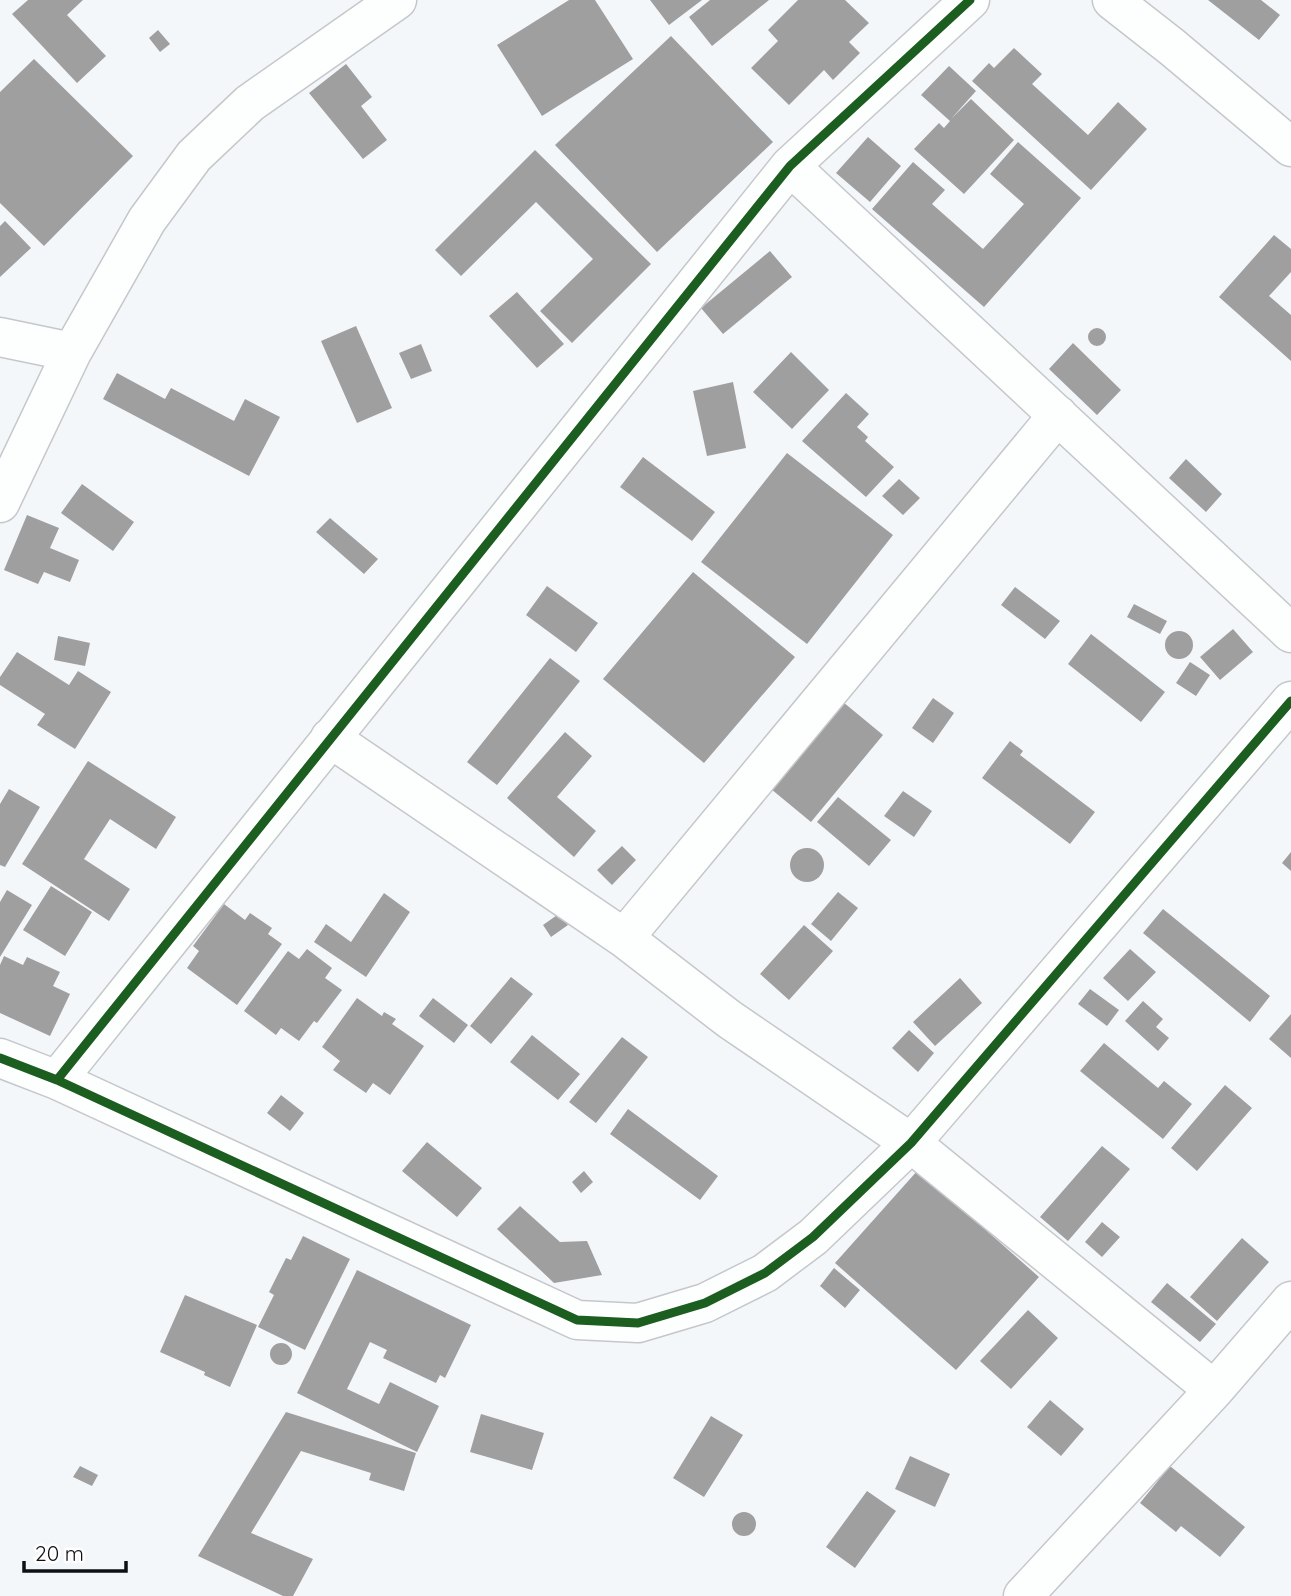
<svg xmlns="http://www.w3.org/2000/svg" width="1291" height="1596" viewBox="0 0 1291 1596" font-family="Quicksand,sans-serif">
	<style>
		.building { fill: #9f9fa0 }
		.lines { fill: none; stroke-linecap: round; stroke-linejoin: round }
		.minor-casing { stroke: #c5c7ca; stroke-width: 41 }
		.minor { stroke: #fdfefe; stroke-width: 38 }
		.cycleway-casing { stroke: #fff; stroke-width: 13 }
		.cycleway { stroke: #1b5e20; stroke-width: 9 }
	</style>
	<rect width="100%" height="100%" fill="#f4f7fa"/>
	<!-- building -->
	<path class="building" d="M28,0H83L67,15L106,56L77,83L12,14Z
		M569,0H595L633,59L542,116L497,45Z
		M650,0H702L669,25Z
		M710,0H769L712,46L689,17Z
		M798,0H845L869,23L849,42L860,53L833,80L824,70L789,105L751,68L778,41L768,30Z
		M1208,0H1261L1280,15L1259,40Z
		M158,30L170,44L160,52L149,38Z
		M671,36L773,142L657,252L555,145Z
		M1014,48L1042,74L1032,84L1088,135L1118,102L1147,129L1091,190L972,81L989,63L994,68Z
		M34,59L133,156L44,246L0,203V92Z
		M346,64L372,97L361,106L387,140L363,159L309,93Z
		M949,66L976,91L951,119L971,99L1014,140L964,194L914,149L939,123L944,128L950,121L921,95Z
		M868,137L901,166L870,202L836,173Z
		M1018,142L1081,198L984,307L872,209L913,162L945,190L932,204L983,249L1024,204L990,174Z
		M535,150L651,264L572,343L540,311L593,259L536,202L461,276L435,250Z
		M5,221L31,248L0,277V226Z
		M1274,235L1291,249V272L1269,296L1291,315V361L1219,297Z
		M770,251L792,277L723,334L701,308Z
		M517,292L564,344L537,368L489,316Z
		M356,326L392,408L357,423L321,341Z
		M1088 337a9 9 0 1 1 18 0a9 9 0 1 1-18 0Z
		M1073,343L1121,390L1097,415L1049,369Z
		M421,344L432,371L411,379L399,353Z
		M791,352L829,390L792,429L753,392Z
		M117,373L165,399L171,388L234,421L245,399L280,417L249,476L103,399Z
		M733,382L746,448L707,456L693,391Z
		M846,393L869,414L857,427L868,437L865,441L894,467L866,497L802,441Z
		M787,453L893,535L807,644L701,562Z
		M643,457L715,512L692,541L620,487Z
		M1186,459L1222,494L1206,512L1169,478Z
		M899,479L920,498L903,515L882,496Z
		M82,484L134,522L113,551L61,513Z
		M27,515L59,528L50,548L79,560L70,582L44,572L38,584L4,570Z
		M330,518L378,559L364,574L316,532Z
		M693,572L795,657L704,763L603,679Z
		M547,586L598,623L576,652L526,615Z
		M1015,587L1060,621L1045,639L1001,605Z
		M1134,604L1167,621L1160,634L1127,617Z
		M1233,629L1253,652L1220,680L1200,657Z
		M1165 645a14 14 0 1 1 28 0a14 14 0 1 1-28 0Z
		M1091,634L1165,692L1141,722L1068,664Z
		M58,636L90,643L85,666L54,660Z
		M17,652L69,685L78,671L111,692L75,749L37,725L45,714L0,685V677Z
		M550,658L580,681L497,785L467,762Z
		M1190,662L1210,675L1196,696L1176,683Z
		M933,698L954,713L933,743L912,728Z
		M843,702L883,735L811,822L771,789Z
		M565,732L592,756L557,797L596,831L574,857L507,798Z
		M1010,741L1023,751L1020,755L1095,812L1070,844L982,778Z
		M88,761L176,817L156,849L110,819L84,859L130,889L109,921L22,864Z
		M9,789L40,807L5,867L0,865V804Z
		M903,791L932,811L914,837L884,816Z
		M838,797L891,840L869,866L817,822Z
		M622,846L636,860L612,885L597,870Z
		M790 865a17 17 0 1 1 34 0a17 17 0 1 1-34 0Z
		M1291,852V871L1282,863Z
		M51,886L92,912L65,956L23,930Z
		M7,890L32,905L0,957V902Z
		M838,892L858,908L831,941L811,924Z
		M384,893L410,912L366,977L314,942L326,924L351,942Z
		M224,904L245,920L250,913L272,928L268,934L282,944L237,1005L187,968L199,951L193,946Z
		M1163,909L1270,996L1250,1022L1143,933Z
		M560,913L568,925L551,937L543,925Z
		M804,925L833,951L789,1000L760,974Z
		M307,949L332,968L325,978L342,990L317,1023L314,1021L299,1041L281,1028L276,1035L244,1011L288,951L299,959Z
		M1130,949L1156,972L1128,1001L1103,978Z
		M4,956L23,965L27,957L60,972L53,986L70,994L50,1036L0,1013V965Z
		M511,977L533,994L491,1044L470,1026Z
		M960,978L982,1003L935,1046L913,1022Z
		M1090,989L1119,1010L1107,1026L1078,1004Z
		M357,998L382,1016L384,1012L396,1019L392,1024L424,1046L390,1095L373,1083L366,1093L333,1070L340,1061L322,1047Z
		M433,998L468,1025L454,1043L419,1016Z
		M1143,1001L1163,1019L1156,1027L1169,1038L1158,1051L1125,1021Z
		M1291,1014V1058L1269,1039Z
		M909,1030L934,1053L918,1072L892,1048Z
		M532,1035L580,1074L558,1100L510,1062Z
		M622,1037L648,1057L596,1123L569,1102Z
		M1104,1043L1158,1088L1164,1081L1192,1104L1163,1139L1080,1071Z
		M1225,1085L1252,1108L1197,1171L1171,1148Z
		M281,1095L304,1113L290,1131L267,1113Z
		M628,1109L718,1176L700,1200L610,1134Z
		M427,1142L482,1188L457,1217L402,1171Z
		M1102,1146L1130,1169L1068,1241L1040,1217Z
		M918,1170L1039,1277L956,1370L835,1263Z
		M584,1171L593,1182L581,1193L572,1182Z
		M520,1206L560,1242L587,1241L602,1275L554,1283L497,1229Z
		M1102,1222L1120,1237L1102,1257L1085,1242Z
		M303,1236L350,1259L305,1350L258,1327L274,1295L269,1292L286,1258L291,1260Z
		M1242,1238L1269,1262L1217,1321L1190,1297Z
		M834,1268L860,1290L845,1308L820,1286Z
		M357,1270L471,1325L445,1378L440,1375L436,1383L383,1358L387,1350L370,1342L347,1389L379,1404L390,1382L439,1406L417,1452L297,1393Z
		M1167,1283L1216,1324L1200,1342L1151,1302Z
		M185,1295L257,1325L230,1387L204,1375L205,1372L160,1352Z
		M1028,1310L1058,1338L1011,1389L980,1361Z
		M270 1354a11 11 0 1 1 22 0a11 11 0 1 1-22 0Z
		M1050,1400L1084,1429L1061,1456L1027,1427Z
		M286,1412L416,1453L404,1491L369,1480L371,1473L301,1451L251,1533L313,1559L293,1596H283L198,1556Z
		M481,1414L544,1433L532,1470L470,1452Z
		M711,1416L743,1435L704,1497L673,1478Z
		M910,1456L950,1474L935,1507L895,1489Z
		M80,1466L98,1475L92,1486L73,1477Z
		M1170,1466L1245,1527L1220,1557L1181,1526L1176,1532L1140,1503Z
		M867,1491L896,1511L855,1568L826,1547Z
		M732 1524a12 12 0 1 1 24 0a12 12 0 1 1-24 0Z"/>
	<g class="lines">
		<!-- minor casing -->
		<g class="minor-casing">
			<path id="minor" d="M1112,0L1172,47L1291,147
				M790,166L1291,633
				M0,337L72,352
				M0,503L72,352L147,220L194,156L250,103L397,0
				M330,738L624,938L729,1019L911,1143L1214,1390
				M624,938L1058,415
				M0,1058L57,1080L577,1320L638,1323L705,1303L765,1273L813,1237L911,1143L1291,701
				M57,1080L790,166L970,0
				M1023,1596L1214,1390L1291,1301"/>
		</g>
		<!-- minor -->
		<use href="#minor" class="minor"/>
		<!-- cycleway casing -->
		<g class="cycleway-casing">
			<path id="cycleway" d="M0,1058L57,1080L577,1320L638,1323L705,1303L765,1273L813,1237L911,1143L1291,701
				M57,1080L790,166L970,0"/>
		</g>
		<!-- cycleway -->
		<use href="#cycleway" class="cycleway"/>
	</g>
	<!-- scale -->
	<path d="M24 1561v10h102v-10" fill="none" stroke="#0e1012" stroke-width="3.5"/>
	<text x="35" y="1561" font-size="21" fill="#0e1012" stroke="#ffffff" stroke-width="5" paint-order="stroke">20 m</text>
</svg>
